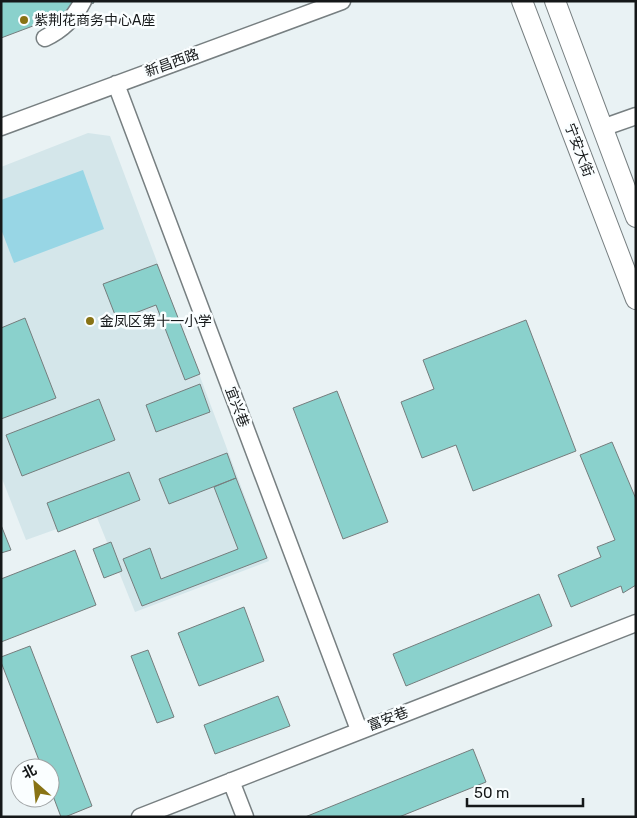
<svg xmlns="http://www.w3.org/2000/svg" width="637" height="818" viewBox="0 0 637 818" font-family="Rubik,'Noto Sans SC',sans-serif">
	<style>
		.built { fill: #d4e6ea }
		.green { fill: #98d6e5 }
		.building { fill: #8ad1cc; stroke: #757d7d }
		.lines { fill: none; stroke-linecap: round; stroke-linejoin: round }
		.minor-casing { stroke: #777f81; stroke-width: 19 }
		.major-casing { stroke: #777f81; stroke-width: 22 }
		.minor { stroke: #fff; stroke-width: 16 }
		.major { stroke: #fff; stroke-width: 20 }
		.poi-dot { fill: #887315; stroke: #fafeff; stroke-width: 2 }
		.labels { text-anchor: middle; dominant-baseline: central; stroke-width: 5; stroke-linejoin: round; paint-order: stroke }
		.poi-label { font-size: 14px; fill: #151819; stroke: #fafeff; text-anchor: start }
		.street-label { font-size: 14px; fill: #151819; stroke: #fafeff }
	</style>
	<rect width="100%" height="100%" fill="#e9f2f4"/>
	<!-- built -->
	<path class="built" d="M88,133L110,136L269,561L135,612L96,515L26,540L1,476V167Z"/>
	<!-- green -->
	<path class="green" d="M83,170L104,229L14,263L1,229V200Z"/>
	<!-- building -->
	<path class="building" d="M1,1H93L94,3L1,38Z
		M157,264L200,374L185,380L156,305L117,320L103,284Z
		M25,318L56,398L1,419V328Z
		M526,320L576,451L473,491L456,445L422,458L401,402L434,389L423,360Z
		M200,384L210,412L156,432L146,405Z
		M337,391L388,522L343,539L293,408Z
		M99,399L115,440L22,476L6,435Z
		M612,442L636,499V585L623,593L621,586L571,607L558,575L601,557L597,547L615,540L580,455Z
		M227,453L236,478L169,504L159,479Z
		M129,472L140,500L58,532L47,503Z
		M236,478L267,558L142,606L123,559L150,548L161,579L238,549L214,487Z
		M1,525L11,550L1,553Z
		M111,542L122,571L104,578L93,549Z
		M75,550L96,605L1,642V579Z
		M539,594L552,626L406,686L393,654Z
		M244,607L264,661L199,686L178,633Z
		M30,646L92,806L65,817H61L50,788V768H42L1,662V657Z
		M148,650L174,717L157,723L131,656Z
		M278,696L290,726L215,754L204,725Z
		M473,749L486,782L399,817H305Z"/>
	<g class="lines">
		<!-- minor casing -->
		<g class="minor-casing">
			<path id="minor" d="M45,38C62,30 74,19 83,1
				M116,84L359,730
				M1,127L342,1
				M602,128L636,116
				M231,781L245,817
				M140,817L636,623"/>
		</g>
		<!-- major casing -->
		<g class="major-casing">
			<path id="major" d="M522,1L636,299
				M555,1L636,217"/>
		</g>
		<!-- minor -->
		<use href="#minor" class="minor"/>
		<!-- major -->
		<use href="#major" class="major"/>
	</g>
	<!-- markers -->
	<g class="poi-dot">
		<circle cx="24" cy="20" r="5"/>
		<circle cx="90" cy="321" r="5"/>
	</g>
	<g class="labels">
		<!-- poi labels -->
		<g class="poi-label">
			<text x="34" y="20">紫荆花商务中心A座</text>
			<text x="100" y="321">金凤区第十一小学</text>
		</g>
		<!-- street labels -->
		<g class="street-label">
			<text transform="translate(172 63) rotate(-20)">新昌西路</text>
			<text transform="translate(579 150) rotate(69)">宁安大街</text>
			<text transform="translate(237 407) rotate(69)">宜兴巷</text>
			<text transform="translate(388 719) rotate(-21)">富安巷</text>
		</g>
	</g>
	<!-- border -->
	<rect width="637" height="818" fill="none" stroke="#151819" stroke-width="5"/>
	<!-- north arrow -->
	<g transform="translate(35 783) rotate(333)"><circle r="24" fill="#fafeff" stroke="#9ea2a3"/>
	<path d="M0-4L9 19L0 12L-9 19Z" fill="#887315"/>
	<text y="-8" font-size="14" font-weight="bold" text-anchor="middle" fill="#151819">北</text>
	</g>
	<!-- scale -->
	<path d="M467 798v8h116v-8" fill="none" stroke="#151819" stroke-width="2.5"/>
	<text x="474" y="798" font-size="15" fill="#151819" stroke="#fafeff" stroke-width="4" paint-order="stroke">50 m</text>
</svg>
